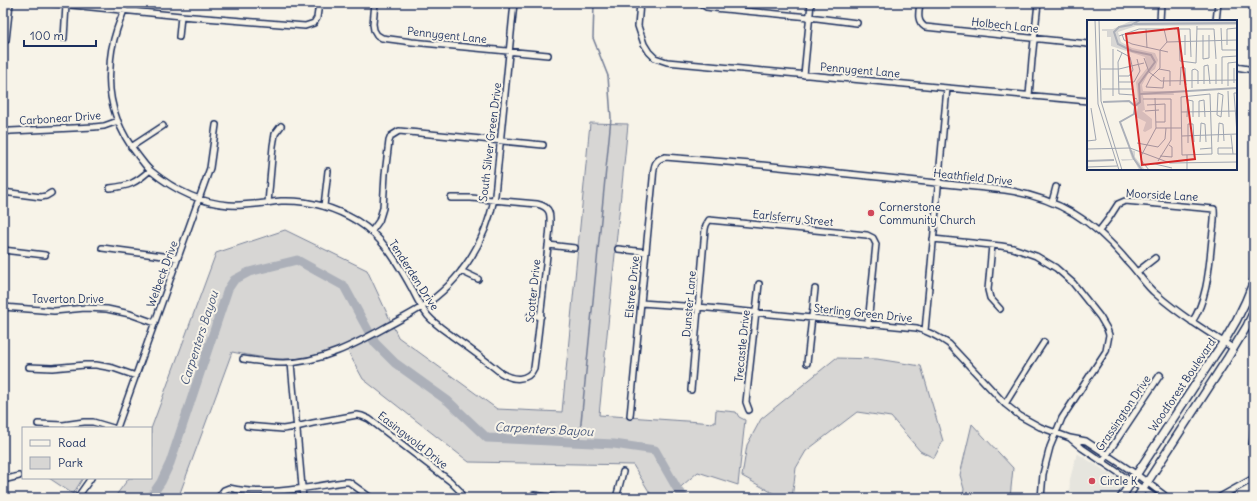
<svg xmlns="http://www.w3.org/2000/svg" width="1257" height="501" viewBox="0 0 1257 501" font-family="Delius,sans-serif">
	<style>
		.built { fill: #e6e5de }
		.green { fill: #d7d6d4; stroke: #798299 }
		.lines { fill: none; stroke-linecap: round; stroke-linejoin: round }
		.stream { stroke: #727c95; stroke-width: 1.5 }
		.river { stroke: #acb0b9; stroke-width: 9 }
		.minor-casing { stroke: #1b2f5e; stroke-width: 8 }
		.secondary-casing { stroke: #1b2f5e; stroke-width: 10 }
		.minor { stroke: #f7f3e8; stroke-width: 5 }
		.secondary { stroke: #f7f3e8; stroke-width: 7 }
		.poi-dot { fill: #d1495b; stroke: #f7f3e8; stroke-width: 1.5 }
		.labels { text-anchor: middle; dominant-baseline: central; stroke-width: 4; stroke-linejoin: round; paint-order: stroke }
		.street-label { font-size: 11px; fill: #1b2f5e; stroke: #f7f3e8 }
		.poi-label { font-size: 11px; fill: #1b2f5e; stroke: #f7f3e8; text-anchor: start }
		.water-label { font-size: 12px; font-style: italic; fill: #465679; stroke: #f7f3e8 }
		.inset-river { fill: none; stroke: #acb0b9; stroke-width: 2 }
		.inset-road { fill: none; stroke: #9fa5b1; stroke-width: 1 }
		.view { fill: #d62828; fill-opacity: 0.15; stroke: #d62828; stroke-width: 2 }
		.inset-edge { fill: none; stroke: #1b2f5e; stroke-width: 2 }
	</style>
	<rect width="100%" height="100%" fill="#f7f3e8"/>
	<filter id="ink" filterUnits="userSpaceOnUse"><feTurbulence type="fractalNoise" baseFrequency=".025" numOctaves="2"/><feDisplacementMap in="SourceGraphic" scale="8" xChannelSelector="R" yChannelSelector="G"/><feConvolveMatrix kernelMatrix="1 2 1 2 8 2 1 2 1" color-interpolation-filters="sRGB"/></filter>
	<g filter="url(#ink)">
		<!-- built -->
		<path class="built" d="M1077,453L1124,483L1125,487L1119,498H1069L1070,479Z"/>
		<!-- green -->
		<path class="green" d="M590,123L628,124L599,415L715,423L716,410L736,412L739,417L745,420L738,485L698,472L668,498H653L633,465L469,462L363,379L345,346C333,350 321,354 309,357C283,362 257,357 232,352L180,493L176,498H114L129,478H151V429L216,253L285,230L367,270L398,337L497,409L562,412Z
			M836,358L877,359L921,366L943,441L934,458L920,451L891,417L857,412L806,451L796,468L792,498H782L742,476L747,445L761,419Z
			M972,424L1013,468L1010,498H963L964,489L960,475Z
			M49,478H83L73,494Z"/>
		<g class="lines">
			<!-- stream -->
			<path class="stream" d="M579,443L611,118L608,76L593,38L594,3"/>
			<!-- river -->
			<path class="river" d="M150,498L161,482L170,463L228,289L234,280L249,272L297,260L344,286L375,343L395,363L448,401L487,438L614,444L655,450L679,492L685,498"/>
			<!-- minor casing -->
			<g class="minor-casing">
				<path id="minor" d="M51,3L181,16L305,26L314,23L317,18L319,3
					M126,3C124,12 120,20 117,29C113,41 110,56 110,68C107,101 119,132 139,157C143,162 146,167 151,171C173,189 200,203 229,205C246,206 263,203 281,201C308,200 334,207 357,221C383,237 397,262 411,287C416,297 421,308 428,316C435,324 444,330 452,336C469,348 485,360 501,373C512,380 528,382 534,368C539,330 543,293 547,255C548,246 552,219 549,212C547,207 542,205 537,204L471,198H451
					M375,3L373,24L374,30L377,35L382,38L412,42L548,55
					M640,3L638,26L644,44L649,52L655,58L667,62L1088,101
					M700,3L706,7L714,8L809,17L857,23
					M920,3C919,12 916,21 925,27L1088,44
					M1160,21L1161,3
					M1216,21L1218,3
					M179,37L181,16
					M64,38L66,5
					M6,40L10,3
					M1236,67L1254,70
					M804,75L811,3
					M1029,96L1032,59L1038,3
					M3,132L11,131L94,127L104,126L118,121
					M131,147L163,126
					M110,188C129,186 136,183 150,170
					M3,192L41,197L46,196L51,193
					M1052,202L1056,187
					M268,203L273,146L275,134L281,126
					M324,206L328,171
					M1099,231L1109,218L1118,204L1125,201L1214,209C1215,219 1213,229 1212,239C1209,267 1208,298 1192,322
					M371,232L379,221L383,208L385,174L389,141L391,136L399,131L543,145
					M933,239L1001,246L1013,248L1036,256L1056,268L1073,283L1100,317L1107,329L1109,335L1106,351L1062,418L1050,447L1043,474L1041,498
					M548,245L575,248
					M992,245L988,290L990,298L1000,309
					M102,248L178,258
					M618,249L646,252
					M3,250L45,255
					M461,271L478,279
					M1137,272L1155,258
					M641,303L698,307L917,328C929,332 939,337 949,344L1005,404L1020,416L1040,427L1070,438L1086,441L1136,474L1164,495L1166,498
					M3,307L54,311L85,308L107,309L130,314L155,323
					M530,316H541
					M925,331L947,88
					M243,359C256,361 269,363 283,363C320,363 356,344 388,326C401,319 415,312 428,303C465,276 486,240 495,195L514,3
					M291,363L303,498
					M807,363L815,289
					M29,367L52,368L85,365H96L113,368L136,376
					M691,390L705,229L706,225L709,220L867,235L873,238L876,244L868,324
					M1005,404L1033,359L1044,342
					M749,410L746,402L759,284
					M630,416L653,179C654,168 653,160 665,157L751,164L1005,190C1059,198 1094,221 1128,262C1138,272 1145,285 1156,294C1180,315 1206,331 1233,348
					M38,424L63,425L84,422H93L113,428
					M247,426L283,429L296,427L313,423L357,415L362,416L369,419L450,481L460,491L462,498
					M117,428L210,168L216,125
					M1254,429L1252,447L1254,460
					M1071,439L1082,448L1156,498
					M1102,462L1160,375
					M3,480L19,476
					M77,498L91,478
					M218,498L224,490L229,488C267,497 307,487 345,482H349L371,498
					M527,498L534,495L555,498
					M616,498L623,472
					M1218,498L1254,478"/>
			</g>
			<!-- secondary casing -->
			<g class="secondary-casing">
				<path id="secondary" d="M1121,498L1214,356C1231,333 1244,308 1254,281
					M1137,498L1227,359L1247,326L1254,311"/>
			</g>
			<!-- minor -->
			<use href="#minor" class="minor"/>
			<!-- secondary -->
			<use href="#secondary" class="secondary"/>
		</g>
	</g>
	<!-- markers -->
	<g class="poi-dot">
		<circle cx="871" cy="213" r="4"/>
		<circle cx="1092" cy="481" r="4"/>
	</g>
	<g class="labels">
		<!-- street labels -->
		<g class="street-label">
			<text transform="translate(1005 25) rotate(6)">Holbech Lane</text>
			<text transform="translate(447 35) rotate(6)">Pennygent Lane</text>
			<text transform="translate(860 70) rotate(5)">Pennygent Lane</text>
			<text transform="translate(60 118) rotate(-4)">Carbonear Drive</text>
			<text transform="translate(490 142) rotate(-83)">South Silver Green Drive</text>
			<text transform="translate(973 177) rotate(6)">Heathfield Drive</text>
			<text transform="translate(1162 195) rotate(3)">Moorside Lane</text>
			<text transform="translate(793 218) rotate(6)">Earlsferry Street</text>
			<text transform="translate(162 274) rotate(-70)">Welbeck Drive</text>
			<text transform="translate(414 275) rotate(57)">Tenderden Drive</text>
			<text transform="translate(632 287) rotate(-84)">Elstree Drive</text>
			<text transform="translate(533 291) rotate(-84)">Scotter Drive</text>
			<text x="68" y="299">Taverton Drive</text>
			<text transform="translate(689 304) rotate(-85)">Dunster Lane</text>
			<text transform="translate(863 313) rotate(6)">Sterling Green Drive</text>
			<text transform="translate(742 346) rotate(-84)">Trecastle Drive</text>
			<text transform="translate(1182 385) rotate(-56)">Woodforest Boulevard</text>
			<text transform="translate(1123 413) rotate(-56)">Grassington Drive</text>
			<text transform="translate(413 440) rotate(38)">Easingwold Drive</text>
		</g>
		<!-- poi labels -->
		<g class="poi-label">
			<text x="879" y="207">Cornerstone<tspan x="879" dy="13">Community Church</tspan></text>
			<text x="1100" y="481">Circle K</text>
		</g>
		<!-- water labels -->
		<g class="water-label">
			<text transform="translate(199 338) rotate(-72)">Carpenters Bayou</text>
			<text transform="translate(544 429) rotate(3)">Carpenters Bayou</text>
		</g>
	</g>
	<!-- overview -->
	<g transform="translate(1087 20)">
		<rect width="150" height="150" fill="#f7f3e8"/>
		<path d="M46,0H150V5L49,6L31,12L34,22L45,28L68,33L71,40L68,49L61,54L55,65L56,71H86L87,75H56L58,90L55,91L65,99V108L58,112L56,111L59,102L49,97L51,87L47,83L51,79L49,62L60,48L58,37L24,26V17H20V11H15V9H26ZM42,130L48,131V137L58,150H52L47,140L35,141L34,139H45Z" fill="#d7d6d4"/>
		<path class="inset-river" d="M53,0L44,5L32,7L27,12L31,24L45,31L64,35L68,42L52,64L53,82L48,86L47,94L33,102L47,139L55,150M47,4L150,3M53,74L150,68M16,82L42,81L48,86M0,141L27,140"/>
		<path class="inset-road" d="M8,0L11,84L32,150M12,0L14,81L35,150M134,8L135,30H150M59,9L60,28M87,9H103L104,37M92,9L93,41L109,43L110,6M110,9H127L129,39M35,14L37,20L45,24L81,32M98,15V35M116,15V39L122,38V15M32,16L52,9H77L80,22M140,25V9L150,8M26,29V76M30,30L43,37L46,50L42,56H32M35,33L31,42L32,74L47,75M57,38L62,52L74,61L150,60M129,44V64M147,48V63M14,49H32L57,43M72,49L83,51V66M108,49L111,51V64M77,57L76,68L59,67L64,57L73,48V30L80,22L150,20M32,62H47L53,51L50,39M117,64V46L121,45L123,64M135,64V37L150,36M93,65L94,47L98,48L99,65M141,66V43L150,42M105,68V50L108,49M15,69H46L47,78L50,79M141,71L142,97M131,73L136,75L134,97L130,95ZM123,74L125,134L95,135L94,77ZM56,79H84V120L71,141M60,85L78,84V102H69M58,91L72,90M94,92L150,91M100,97L101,80L106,81V97M112,97V81L117,80L118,97M69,108H94M150,114L147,73H150M144,115L146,134M95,116L150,114M0,121L9,120L4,88M113,122L114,103L118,104L119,122M131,122L132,103L136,104L137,121M50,123L71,127L78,119L79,108M101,123V104H106L107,122M146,128H131V134H150M0,129L43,128L83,143L150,142M113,129L125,128M54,135V140L62,150M54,136L69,108L68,78M73,136L85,137V127L82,125M58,145L68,144L85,148M0,147L30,146M100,150V135"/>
		<path class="view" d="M91,8L108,139L55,145L39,14Z"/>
		<rect width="150" height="150" class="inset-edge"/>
	</g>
	<!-- margin -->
	<rect width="1257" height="501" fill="none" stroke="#f7f3e8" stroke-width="16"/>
	<rect x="8" y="8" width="1241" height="485" fill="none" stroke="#1b2f5e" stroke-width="1.5" filter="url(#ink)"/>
	<!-- legend -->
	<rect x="22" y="427" width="130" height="52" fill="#f7f3e8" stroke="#9fa5b1"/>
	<rect x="30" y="440" width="20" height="6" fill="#f7f3e8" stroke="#9fa5b1"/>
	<text x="58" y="447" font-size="12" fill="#1b2f5e">Road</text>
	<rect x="30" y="457" width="20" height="12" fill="#d7d6d4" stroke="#9fa5b1"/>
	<text x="58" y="467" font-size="12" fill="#1b2f5e">Park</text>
	<!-- scale -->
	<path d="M24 40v6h72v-6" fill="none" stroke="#1b2f5e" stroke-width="2"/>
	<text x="30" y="40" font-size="12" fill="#1b2f5e" stroke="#f7f3e8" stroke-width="3" paint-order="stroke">100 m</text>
</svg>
